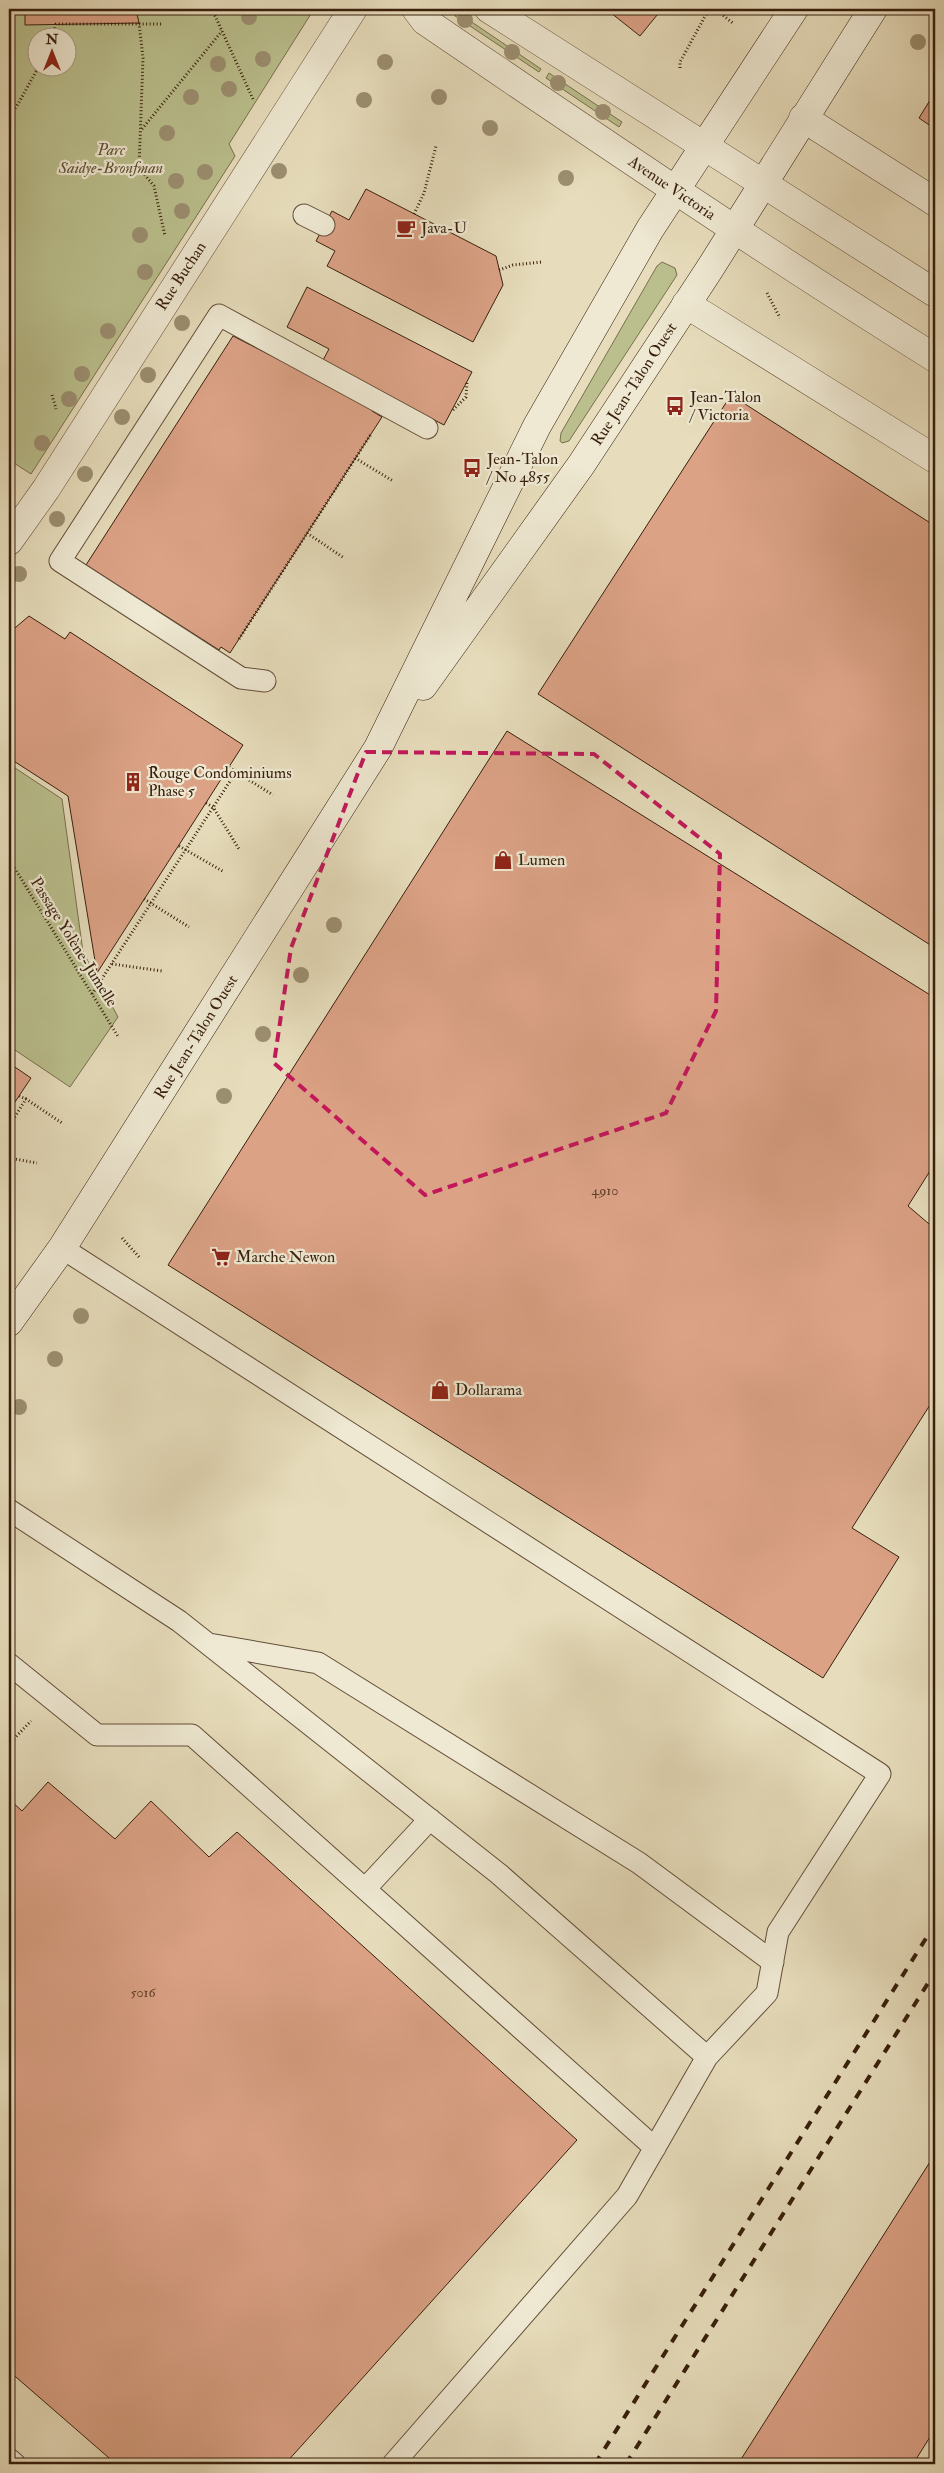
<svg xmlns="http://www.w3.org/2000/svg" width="944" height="2473" viewBox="0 0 944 2473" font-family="'IM FELL Double Pica',serif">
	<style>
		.green { fill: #babf8d; stroke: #796f4c; fill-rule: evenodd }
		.building { fill: #dca286; stroke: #381f0c }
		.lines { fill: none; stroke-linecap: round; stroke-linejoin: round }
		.service-casing { stroke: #644e38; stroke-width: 23 }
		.minor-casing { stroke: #644e38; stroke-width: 29 }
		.tertiary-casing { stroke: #644e38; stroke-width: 29 }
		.secondary-casing { stroke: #381f0c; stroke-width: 29 }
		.path { stroke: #381f0c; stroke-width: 3; stroke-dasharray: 1 2.5; stroke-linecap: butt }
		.service { stroke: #efe9d3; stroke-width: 21 }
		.minor { stroke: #efe9d3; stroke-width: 28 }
		.tertiary { stroke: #efe9d3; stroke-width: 28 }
		.secondary { stroke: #efe9d3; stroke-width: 28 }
		.rail { stroke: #381f0c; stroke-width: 4; stroke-dasharray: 9 9; stroke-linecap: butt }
		.tree { fill: #9c8f71 }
		.marked { fill: none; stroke: #c2185b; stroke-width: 4; stroke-dasharray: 10 6; stroke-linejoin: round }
		.labels { text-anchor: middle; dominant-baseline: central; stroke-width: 4.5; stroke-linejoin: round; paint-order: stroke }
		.number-label { font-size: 14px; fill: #61402a }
		.park-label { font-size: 16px; font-style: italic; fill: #5f4f33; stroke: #efe9d3 }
		.street-label { font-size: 16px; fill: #381f0c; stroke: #efe9d3 }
		.poi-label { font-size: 16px; fill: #381f0c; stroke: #efe9d3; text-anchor: start }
	</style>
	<rect width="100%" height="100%" fill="#e7ddbc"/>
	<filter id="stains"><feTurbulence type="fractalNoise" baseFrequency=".004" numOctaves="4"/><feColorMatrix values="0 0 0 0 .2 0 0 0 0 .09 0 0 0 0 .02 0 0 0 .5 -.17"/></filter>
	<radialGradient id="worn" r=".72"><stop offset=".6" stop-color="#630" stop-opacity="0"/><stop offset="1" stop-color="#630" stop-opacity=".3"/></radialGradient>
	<!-- green -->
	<path class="green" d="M9,9H314L229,144L235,156L31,474L11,461L9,463ZM38,38H68V68H38Z
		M457,12L541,69L539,72L455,16Z
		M549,73L622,122L619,127L546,78Z
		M662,262L675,268L677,275L569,441L562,443L560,441L561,433L657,266Z
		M9,764L62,799L83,952L118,1017L70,1087L9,1046C9,1025 15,1020 9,997Z"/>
	<!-- building -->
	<path class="building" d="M46,9H136L139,23L25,25V14H46Z
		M606,9H662L640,36Z
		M935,92V129L919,118Z
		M366,189L496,256L503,285L473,342L327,266L335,251L316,241L332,211L349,220Z
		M307,287L472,372L444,425L322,362L329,349L287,327Z
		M233,336L373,408L372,411L382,417L230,653L221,647L219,650L86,565Z
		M731,395L935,526V948L538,694Z
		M29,616L65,639L70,632L243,745L97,973L68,796L9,758V633Z
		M507,731L935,998V1163L908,1206L935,1229V1397L852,1528L899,1557L823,1678L168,1265Z
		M9,1063L31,1078L9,1111Z
		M48,1782L115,1839L151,1801L209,1857L237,1832L577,2140L285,2464H116L9,2371V1799L22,1811Z
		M935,2154V2429L913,2464H738Z"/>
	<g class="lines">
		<!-- service casing -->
		<g class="service-casing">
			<path id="service" d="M304,215L324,225
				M265,681L241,678L60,561L219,315L427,428
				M62,1248L880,1774L778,1932L767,1993L707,2057L627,2196L393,2464
				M9,1510L179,1621L499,1874L707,2057
				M209,1644L318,1663L639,1863L773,1962
				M9,1664L97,1735H192L365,1889
				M430,1819L365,1889L655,2148
				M9,2459L15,2464"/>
		</g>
		<!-- minor casing -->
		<g class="minor-casing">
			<path id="minor" d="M803,118L935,202
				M686,304L935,459
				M9,541L46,489L353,9"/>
		</g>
		<!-- tertiary casing -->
		<g class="tertiary-casing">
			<path id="tertiary" d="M416,9L425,21C594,136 762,250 935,358
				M489,9L935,293"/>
		</g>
		<!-- secondary casing -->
		<g class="secondary-casing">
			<path id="secondary" d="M423,686L581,465L709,270L873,9
				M9,1322L62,1248L378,748L537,426L650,229L794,9"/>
		</g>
		<!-- path -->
		<path class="path" d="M212,9L253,99
			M715,9L734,24
			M139,23L143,58L139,168L154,186L165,236
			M51,38L56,24H163
			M680,68V62L709,9
			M9,117L18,104L38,68
			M142,129L222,31
			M414,214L424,193L436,146
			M499,270L513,265L542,262
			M767,293L780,318
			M52,395L56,409
			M453,410L466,397L467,381
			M355,458L393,481
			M9,468L12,470
			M307,533L344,558
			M239,639L371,434
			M229,767L236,772
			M206,803L213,807L239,849
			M179,846L224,872
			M9,859L119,1038
			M144,899L189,927
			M112,964L162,971
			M92,994L236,772L273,795
			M19,1096L26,1099
			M9,1126L26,1099L62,1123
			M9,1158L37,1163
			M122,1238L140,1258
			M9,1744L31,1721"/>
		<!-- service -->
		<use href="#service" class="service"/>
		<!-- minor -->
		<use href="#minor" class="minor"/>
		<!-- tertiary -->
		<use href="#tertiary" class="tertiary"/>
		<!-- secondary -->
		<use href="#secondary" class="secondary"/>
		<!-- rail -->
		<path class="rail" d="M595,2464L935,1924
			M626,2464L935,1972"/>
	</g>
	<!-- trees -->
	<g class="tree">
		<circle cx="249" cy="17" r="8"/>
		<circle cx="465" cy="20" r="8"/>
		<circle cx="918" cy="42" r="8"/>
		<circle cx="512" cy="52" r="8"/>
		<circle cx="263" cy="59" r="8"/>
		<circle cx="385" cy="62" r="8"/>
		<circle cx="218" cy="64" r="8"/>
		<circle cx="558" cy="83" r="8"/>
		<circle cx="229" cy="89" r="8"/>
		<circle cx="191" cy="97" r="8"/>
		<circle cx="439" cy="97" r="8"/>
		<circle cx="364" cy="100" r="8"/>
		<circle cx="603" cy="112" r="8"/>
		<circle cx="490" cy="128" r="8"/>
		<circle cx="167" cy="133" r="8"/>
		<circle cx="279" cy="171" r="8"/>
		<circle cx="205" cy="172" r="8"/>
		<circle cx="566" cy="178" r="8"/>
		<circle cx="176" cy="181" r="8"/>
		<circle cx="182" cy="211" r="8"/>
		<circle cx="140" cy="235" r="8"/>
		<circle cx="145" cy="272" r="8"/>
		<circle cx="182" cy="323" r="8"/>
		<circle cx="108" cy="331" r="8"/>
		<circle cx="82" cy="374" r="8"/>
		<circle cx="148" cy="375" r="8"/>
		<circle cx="69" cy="399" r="8"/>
		<circle cx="122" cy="417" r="8"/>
		<circle cx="42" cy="443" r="8"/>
		<circle cx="85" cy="474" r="8"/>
		<circle cx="57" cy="519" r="8"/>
		<circle cx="19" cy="574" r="8"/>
		<circle cx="334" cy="925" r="8"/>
		<circle cx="301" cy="975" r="8"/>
		<circle cx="263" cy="1034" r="8"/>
		<circle cx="224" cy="1096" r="8"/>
		<circle cx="81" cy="1316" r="8"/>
		<circle cx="55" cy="1359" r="8"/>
		<circle cx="19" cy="1407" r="8"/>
	</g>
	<!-- marked area -->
	<path class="marked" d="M366,752L594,754L720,854L716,1011L666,1113L425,1195L274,1063L291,948Z"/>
	<!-- icons -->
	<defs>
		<g id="cafe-bare" transform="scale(1.5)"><path d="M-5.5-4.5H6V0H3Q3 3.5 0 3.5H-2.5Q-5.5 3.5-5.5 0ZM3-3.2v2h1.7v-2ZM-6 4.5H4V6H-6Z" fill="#8f2418" stroke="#efe9d3" stroke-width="2.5" paint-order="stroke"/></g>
		<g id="bus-bare" transform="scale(1.5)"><path d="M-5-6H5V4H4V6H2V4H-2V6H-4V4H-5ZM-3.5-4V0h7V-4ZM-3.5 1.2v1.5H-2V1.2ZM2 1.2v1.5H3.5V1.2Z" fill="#8f2418" stroke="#efe9d3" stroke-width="2.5" paint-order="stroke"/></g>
		<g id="building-bare" transform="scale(1.5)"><path d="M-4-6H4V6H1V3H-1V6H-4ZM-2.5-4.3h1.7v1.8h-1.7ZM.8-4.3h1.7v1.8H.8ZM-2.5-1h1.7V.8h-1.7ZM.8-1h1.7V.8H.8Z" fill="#8f2418" stroke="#efe9d3" stroke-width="2.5" paint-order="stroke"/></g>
		<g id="shop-bare" transform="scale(1.5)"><path d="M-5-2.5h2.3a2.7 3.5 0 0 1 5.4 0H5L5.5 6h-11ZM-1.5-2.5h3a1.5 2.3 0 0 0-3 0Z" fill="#8f2418" stroke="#efe9d3" stroke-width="2.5" paint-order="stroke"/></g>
		<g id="supermarket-bare" transform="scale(1.5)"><path d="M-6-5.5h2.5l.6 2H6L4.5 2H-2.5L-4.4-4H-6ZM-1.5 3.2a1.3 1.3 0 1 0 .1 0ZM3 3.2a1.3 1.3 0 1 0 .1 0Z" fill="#8f2418" stroke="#efe9d3" stroke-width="2.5" paint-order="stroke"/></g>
	</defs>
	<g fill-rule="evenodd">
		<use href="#cafe-bare" x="406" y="228"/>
		<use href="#bus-bare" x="675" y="406"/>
		<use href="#bus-bare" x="472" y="468"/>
		<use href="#building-bare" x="133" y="782"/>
		<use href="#shop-bare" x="503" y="860"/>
		<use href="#supermarket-bare" x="221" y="1257"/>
		<use href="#shop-bare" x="440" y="1390"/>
	</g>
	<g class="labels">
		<!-- number labels -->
		<g class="number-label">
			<text x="605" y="1190">4910</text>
			<text x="143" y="1992">5016</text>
		</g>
		<!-- park labels -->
		<g class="park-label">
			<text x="111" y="150">Parc<tspan x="111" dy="18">Saidye-Bronfman</tspan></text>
		</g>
		<!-- street labels -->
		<g class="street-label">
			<text transform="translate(672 188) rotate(34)">Avenue Victoria</text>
			<text transform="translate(181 276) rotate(-57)">Rue Buchan</text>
			<text transform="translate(634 384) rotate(-57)">Rue Jean-Talon Ouest</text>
			<text transform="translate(74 942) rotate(58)">Passage Yolène-Jumelle</text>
			<text transform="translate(196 1037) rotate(-58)">Rue Jean-Talon Ouest</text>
		</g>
		<!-- poi labels -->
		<g class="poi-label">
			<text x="421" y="228">Java-U</text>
			<text x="690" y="397">Jean-Talon<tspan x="690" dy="18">/ Victoria</tspan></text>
			<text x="487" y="459">Jean-Talon<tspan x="487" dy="18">/ No 4855</tspan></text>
			<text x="148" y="773">Rouge Condominiums<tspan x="148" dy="18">Phase 5</tspan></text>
			<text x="518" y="860">Lumen</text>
			<text x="236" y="1257">Marche Newon</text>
			<text x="455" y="1390">Dollarama</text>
		</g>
	</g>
	<!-- margin -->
	<rect width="944" height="2473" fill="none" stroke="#e7ddbc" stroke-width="30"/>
	<rect x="10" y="10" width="924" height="2453" fill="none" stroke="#381f0c" stroke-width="2.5"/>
	<rect x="15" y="15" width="914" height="2443" fill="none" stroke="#381f0c"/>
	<!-- north arrow -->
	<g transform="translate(52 52)"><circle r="24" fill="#efe9d3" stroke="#a69883"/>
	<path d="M0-4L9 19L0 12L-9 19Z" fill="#8f2418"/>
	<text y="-8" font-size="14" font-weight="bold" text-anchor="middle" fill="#381f0c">N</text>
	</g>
	<rect width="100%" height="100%" filter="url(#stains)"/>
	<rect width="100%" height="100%" fill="url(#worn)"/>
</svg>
